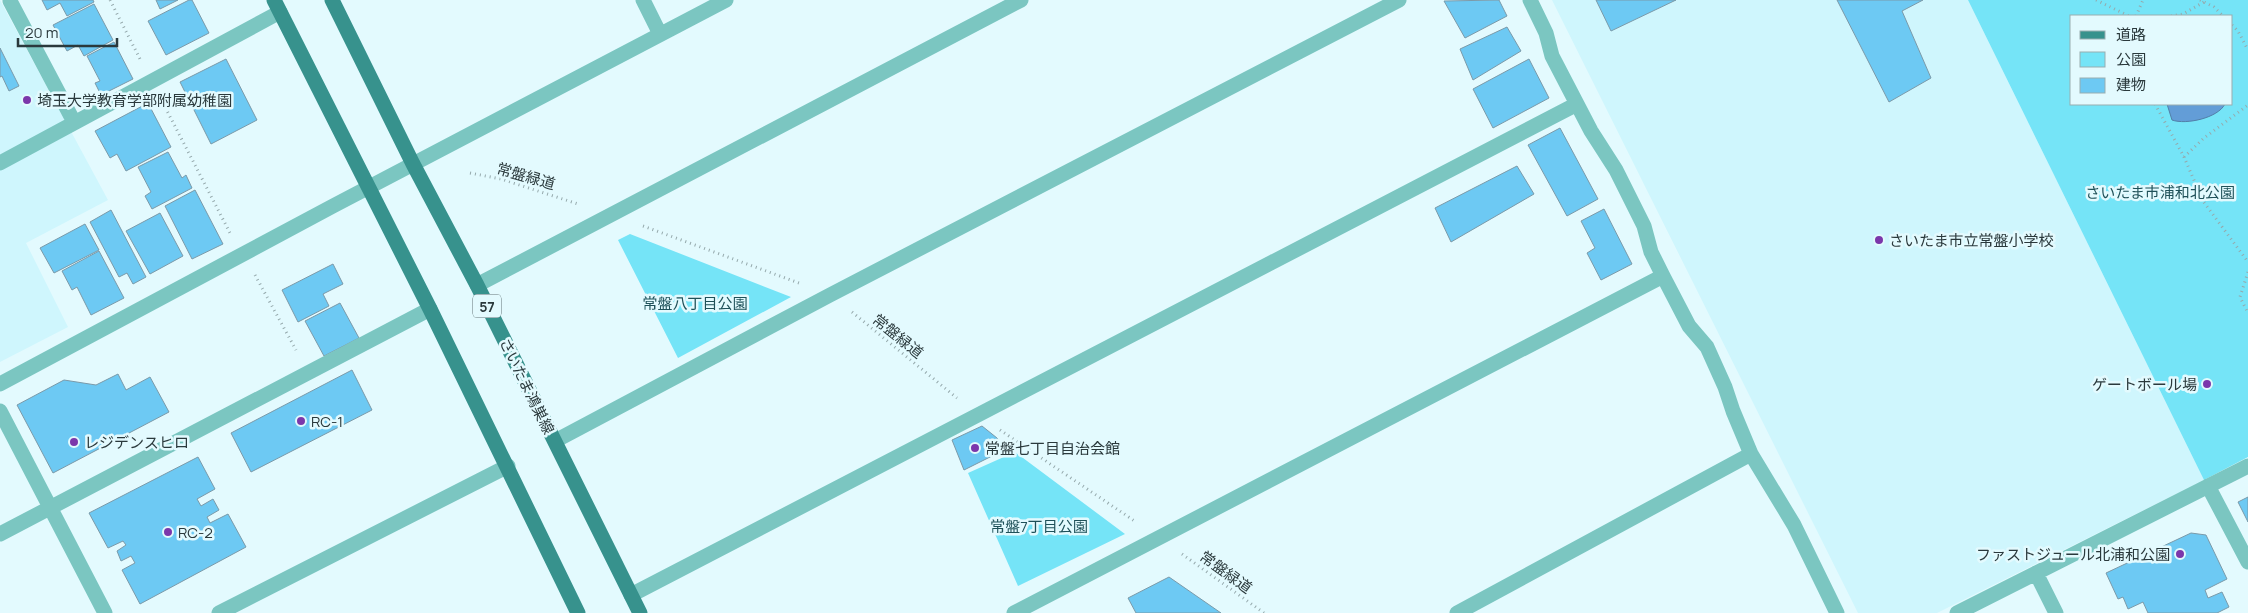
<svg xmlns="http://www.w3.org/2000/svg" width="2248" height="613" viewBox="0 0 2248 613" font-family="Manrope,'Noto Sans JP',sans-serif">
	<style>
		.built { fill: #cff6fd }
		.green { fill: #75e4f7; fill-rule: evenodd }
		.water { fill: #639dd7; stroke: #527fa8 }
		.building { fill: #6dc9f3; stroke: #7b9aa9 }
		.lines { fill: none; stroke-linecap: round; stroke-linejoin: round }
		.path { stroke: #95a9ac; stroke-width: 3; stroke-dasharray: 1 4; stroke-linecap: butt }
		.minor { stroke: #7bc6c1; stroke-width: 15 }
		.major { stroke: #37928d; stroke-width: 15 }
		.poi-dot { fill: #7b37ab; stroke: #e3fafe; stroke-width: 2 }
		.labels { text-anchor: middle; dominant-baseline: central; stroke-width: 5; stroke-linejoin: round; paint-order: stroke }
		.shield { fill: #e3fafe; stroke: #627376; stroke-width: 1 }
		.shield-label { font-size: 14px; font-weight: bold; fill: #2a393c }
		.poi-label { font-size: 15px; fill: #2a393c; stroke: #e3fafe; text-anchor: start }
		.street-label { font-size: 15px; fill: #2a393c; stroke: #e3fafe }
		.park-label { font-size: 15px; fill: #1f5159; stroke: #e3fafe }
	</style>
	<rect width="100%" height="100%" fill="#e3fafe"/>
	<!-- built -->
	<path class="built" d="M0,0L108,200L26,243L68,327L0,362Z
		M1552,0H1968L2204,480L1937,613H1858Z"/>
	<!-- green -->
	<path class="green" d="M1968,0H2248V457L2204,480ZM2072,16H2232V104H2072Z
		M630,234L791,297L678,358L618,240Z
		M1015,452L1125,534L1018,586L968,473Z"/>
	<!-- water -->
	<path class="water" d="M2167,104H2225C2218,118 2186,125 2172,120Z"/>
	<!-- building -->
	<path class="building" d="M42,0H93L94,2L67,16L60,3L47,10Z
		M156,0H178L160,9Z
		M189,0H192L209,33L166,55L148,21Z
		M1499,0L1507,16L1465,38L1444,1Z
		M1596,0H1676L1611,31Z
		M1837,0H1923L1902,11L1931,78L1889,102Z
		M94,4L113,40L84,56L78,45L67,51L53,25Z
		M1507,27L1521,51L1473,80L1460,49Z
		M114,42L133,79L101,95L95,83L100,81L87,56Z
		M0,48L19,86L9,91L2,76L0,77Z
		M226,59L257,120L211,144L180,82Z
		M1529,59L1549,98L1493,128L1473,89Z
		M148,103L171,147L126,171L117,154L110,158L95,131Z
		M1560,128L1598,199L1567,216L1528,145Z
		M168,152L182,178L186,175L192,188L152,209L145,196L151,192L138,167Z
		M1517,166L1534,194L1451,242L1435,208Z
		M195,190L223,244L192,259L165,206Z
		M1604,209L1632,264L1601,280L1587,253L1595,248L1581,221Z
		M111,210L146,277L133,284L127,273L119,277L90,222Z
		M160,213L183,256L150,274L126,231Z
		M85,224L99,250L54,273L40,248Z
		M99,251L124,298L91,315L77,287L72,290L62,271Z
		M333,264L343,284L323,294L329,306L298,322L282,290Z
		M340,303L359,338L324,356L305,321Z
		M352,370L372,410L251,472L231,433Z
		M118,374L126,390L150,377L169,412L53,473L17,405L64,380L96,385Z
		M982,426L997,438L1002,451L964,470L952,440Z
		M198,457L215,489L197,499L201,506L213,499L219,510L207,517L210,523L228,514L246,547L140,604L122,570L135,563L131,556L121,561L117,551L126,545L123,541L108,548L89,513Z
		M2248,497V522L2238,502Z
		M2191,533L2206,535L2227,579L2205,590L2208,598L2222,592L2229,607L2217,613H2148L2143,602L2128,609L2123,597L2118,599L2106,573Z
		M1169,577L1221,613H1136L1128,598Z"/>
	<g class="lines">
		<!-- path -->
		<path class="path" d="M110,0L140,59
			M2096,0L2129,16
			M2200,0L2214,7L2223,16
			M2136,16L2143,0
			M2171,16L2183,14L2204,2
			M2232,25L2238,31L2248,50
			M163,103L230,233
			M2155,104L2184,157L2203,201L2248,262
			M2184,157L2204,138L2248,105
			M470,173L501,179L578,204
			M643,226L799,283
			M2248,272L2240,297L2248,313
			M255,275L296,350
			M852,312L957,398
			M1000,430L1136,522
			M1182,554L1264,613"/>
		<!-- minor -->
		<path class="minor" d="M643,0L660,34
			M1530,0L1546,33L1552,56L1591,131L1616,170L1644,226L1651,252L1663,276L1689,326L1707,347L1725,387L1733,411L1751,454L1794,525L1837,613
			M10,1L74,122
			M0,163L280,12
			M477,285L1021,0
			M0,384L333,206L726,0
			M0,411L105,613
			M555,441L830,295L1399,0
			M2208,486L2248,562
			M0,534L430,309
			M2036,573L2056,613
			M631,595L1577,104
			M219,613L508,466
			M1014,613L1663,276
			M1457,613L1751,454
			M1957,613L2248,466"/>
		<!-- major -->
		<path class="major" d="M274,0L430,309L578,613
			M332,0L413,164L477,285L640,613"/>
	</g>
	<!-- markers -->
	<g class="poi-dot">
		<circle cx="27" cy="100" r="5"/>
		<circle cx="1879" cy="240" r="5"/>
		<circle cx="2207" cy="384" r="5"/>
		<circle cx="301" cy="421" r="5"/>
		<circle cx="74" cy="442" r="5"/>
		<circle cx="975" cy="448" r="5"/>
		<circle cx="168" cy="532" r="5"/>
		<circle cx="2180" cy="554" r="5"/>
	</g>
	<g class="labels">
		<!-- shield labels -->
		<rect class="shield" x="473" y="294.5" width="28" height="23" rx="4"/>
		<g class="shield-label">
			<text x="487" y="306">57</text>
		</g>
		<!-- poi labels -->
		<g class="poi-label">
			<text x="37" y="100">埼玉大学教育学部附属幼稚園</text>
			<text x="1889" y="240">さいたま市立常盤小学校</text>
			<text x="2197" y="384" text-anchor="end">ゲートボール場</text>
			<text x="311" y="421">RC-1</text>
			<text x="84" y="442">レジデンスヒロ</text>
			<text x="985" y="448">常盤七丁目自治会館</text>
			<text x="178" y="532">RC-2</text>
			<text x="2170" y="554" text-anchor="end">ファストジュール北浦和公園</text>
		</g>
		<!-- street labels -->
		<g class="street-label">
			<text transform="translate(526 176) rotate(16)">常盤緑道</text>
			<text transform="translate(898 336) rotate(39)">常盤緑道</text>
			<text transform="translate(527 386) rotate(64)">さいたま鴻巣線</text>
			<text transform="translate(1226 572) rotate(36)">常盤緑道</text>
		</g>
		<!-- park labels -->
		<g class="park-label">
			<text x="2160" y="192">さいたま市浦和北公園</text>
			<text x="695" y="303">常盤八丁目公園</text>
			<text x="1039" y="526">常盤7丁目公園</text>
		</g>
	</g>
	<!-- legend -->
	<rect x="2070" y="15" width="162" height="90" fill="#e3fafe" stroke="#99adb0"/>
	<rect x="2080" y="31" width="25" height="8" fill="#37928d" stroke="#99adb0"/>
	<text x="2116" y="40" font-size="15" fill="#2a393c">道路</text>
	<rect x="2080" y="52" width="25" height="15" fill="#75e4f7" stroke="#99adb0"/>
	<text x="2116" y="65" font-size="15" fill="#2a393c">公園</text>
	<rect x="2080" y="78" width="25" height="15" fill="#6dc9f3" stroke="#99adb0"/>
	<text x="2116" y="90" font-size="15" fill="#2a393c">建物</text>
	<!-- scale -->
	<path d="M18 38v8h99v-8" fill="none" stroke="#2a393c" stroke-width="2.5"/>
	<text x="25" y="38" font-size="15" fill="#2a393c" stroke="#e3fafe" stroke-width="4" paint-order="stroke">20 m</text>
</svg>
